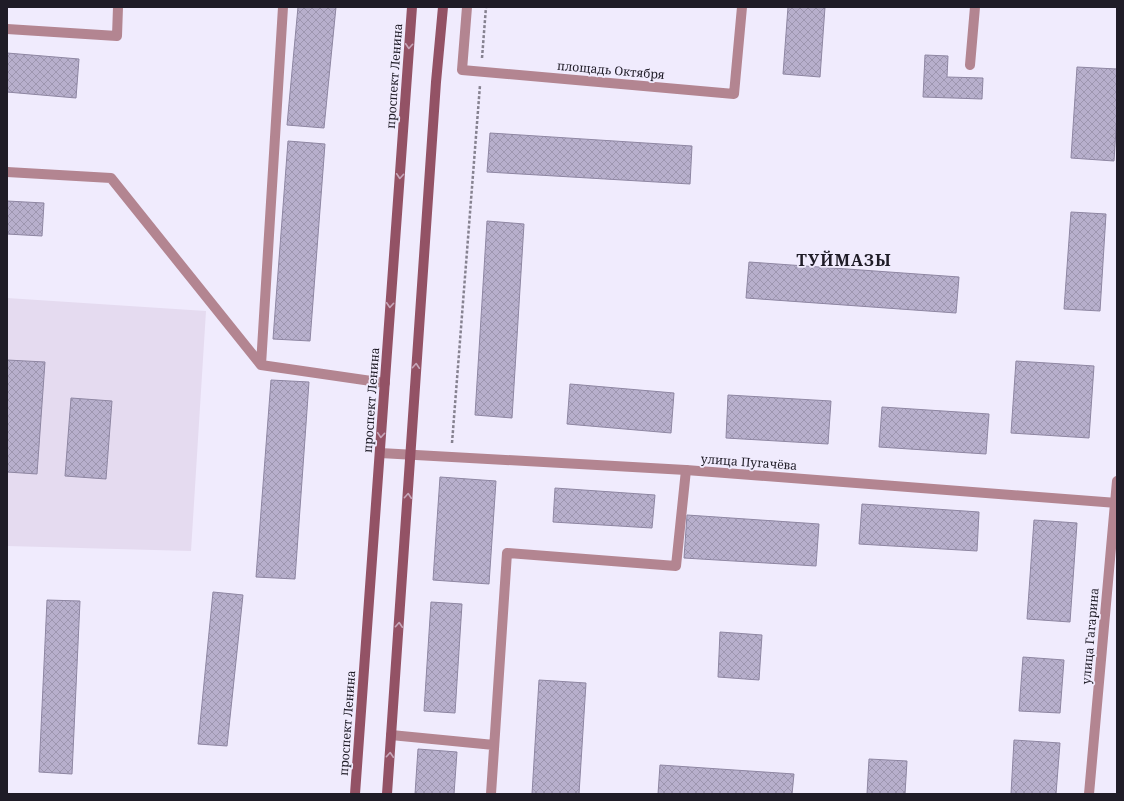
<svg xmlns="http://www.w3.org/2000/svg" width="1124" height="801" viewBox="0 0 1124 801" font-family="'Noto Serif',serif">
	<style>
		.education { fill: #e5dbf0 }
		.building { fill: url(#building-cross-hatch); stroke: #8e86a2 }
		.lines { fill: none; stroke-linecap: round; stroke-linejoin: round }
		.path { stroke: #868290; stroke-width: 2.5; stroke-dasharray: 3 2; stroke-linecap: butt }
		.lane { stroke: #b38591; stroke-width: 10 }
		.street { stroke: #b38591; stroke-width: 10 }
		.secondary { stroke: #935265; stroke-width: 10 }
		.oneway { stroke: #c6a6b9 }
		.labels { text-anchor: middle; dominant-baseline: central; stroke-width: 3.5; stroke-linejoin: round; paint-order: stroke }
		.street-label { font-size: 12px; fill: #1f1c27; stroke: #f0ebfd }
		.district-label { font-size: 16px; font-weight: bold; letter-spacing: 1px; fill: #1f1c27; stroke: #f0ebfd }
	</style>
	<defs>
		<pattern id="building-cross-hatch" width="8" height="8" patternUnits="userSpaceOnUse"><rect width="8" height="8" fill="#b7afcc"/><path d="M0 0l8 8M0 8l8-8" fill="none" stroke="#9d96af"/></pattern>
	</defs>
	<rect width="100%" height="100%" fill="#f0ebfd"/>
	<!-- education -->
	<path class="education" d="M7,298L206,311L191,551L7,546Z"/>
	<!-- building -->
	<path class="building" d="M298,7H336L324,128L287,125Z
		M788,7H825L820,77L783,74Z
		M7,53L79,59L76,98L7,92Z
		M925,55L948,56L947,77L983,78L982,99L923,97Z
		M1077,67L1117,69V114L1114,161L1071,158Z
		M490,133L692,146L690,184L487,172Z
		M288,141L325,144L310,341L273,339Z
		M7,201L44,203L42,236L7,234Z
		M1071,212L1106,214L1100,311L1064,309Z
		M487,221L524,224L512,418L475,415Z
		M749,262L959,277L956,313L746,298Z
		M7,360L45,362L37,474L7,472Z
		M1016,361L1094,366L1089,438L1011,433Z
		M271,380L309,382L295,579L256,577Z
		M570,384L674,393L671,433L567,424Z
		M728,395L831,401L828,444L726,438Z
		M71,398L112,401L106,479L65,476Z
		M882,407L989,414L986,454L879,447Z
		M440,477L496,481L489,584L433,580Z
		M555,488L655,495L652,528L553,522Z
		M862,504L979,512L977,551L859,544Z
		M687,515L819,524L816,566L684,558Z
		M1034,520L1077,523L1070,622L1027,619Z
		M213,592L243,595L227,746L198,744Z
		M47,600L80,601L72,774L39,772Z
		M431,602L462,604L455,713L424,711Z
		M720,632L762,635L759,680L718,677Z
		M1023,657L1064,660L1060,713L1019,711Z
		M539,680L586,683L579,794H532Z
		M1014,740L1060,743L1056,794H1011Z
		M418,749L457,752L454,794H415Z
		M869,759L907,761L905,794H867Z
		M660,765L794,774L792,794H658Z"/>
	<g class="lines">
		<!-- path -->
		<path class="path" d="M482,58L486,7
			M452,443L480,85"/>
		<!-- lane -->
		<path class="lane" d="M7,29L117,36L118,7
			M970,65L975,7
			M7,172L111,178L261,365L385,383
			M261,365L283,7
			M391,735L494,745
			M491,794L507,553L676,566L686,470"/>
		<!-- street -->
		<path class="street" d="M467,7L462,70L734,94L742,7
			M380,453L686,470L1117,503
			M1089,794L1117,481"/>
		<!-- secondary -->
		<path class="secondary" d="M355,794L412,7
			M387,794L436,82L443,7"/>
	</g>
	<!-- one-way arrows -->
	<defs><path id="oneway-chevron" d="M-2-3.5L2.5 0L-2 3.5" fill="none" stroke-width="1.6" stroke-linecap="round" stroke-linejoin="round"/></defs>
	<g class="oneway">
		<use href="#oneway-chevron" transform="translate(409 46) rotate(94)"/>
		<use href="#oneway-chevron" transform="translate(400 176) rotate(94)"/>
		<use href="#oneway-chevron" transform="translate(390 305) rotate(94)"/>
		<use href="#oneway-chevron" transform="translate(416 366) rotate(-86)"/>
		<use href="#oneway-chevron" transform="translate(381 435) rotate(94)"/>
		<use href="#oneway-chevron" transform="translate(408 496) rotate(-86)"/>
		<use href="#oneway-chevron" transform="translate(399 625) rotate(-86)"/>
		<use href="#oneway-chevron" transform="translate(390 755) rotate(-86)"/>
	</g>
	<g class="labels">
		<!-- street labels -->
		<g class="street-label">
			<text transform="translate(611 70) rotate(5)">площадь Октября</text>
			<text transform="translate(394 76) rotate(-86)">проспект Ленина</text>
			<text transform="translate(371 400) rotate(-86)">проспект Ленина</text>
			<text transform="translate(749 462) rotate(4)">улица Пугачёва</text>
			<text transform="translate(1090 636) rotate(-85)">улица Гагарина</text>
			<text transform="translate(347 723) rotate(-86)">проспект Ленина</text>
		</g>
		<!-- district labels -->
		<g class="district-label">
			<text x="844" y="260">ТУЙМАЗЫ</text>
		</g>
	</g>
	<!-- border -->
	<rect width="1124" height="801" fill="none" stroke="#1f1c27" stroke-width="16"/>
</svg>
